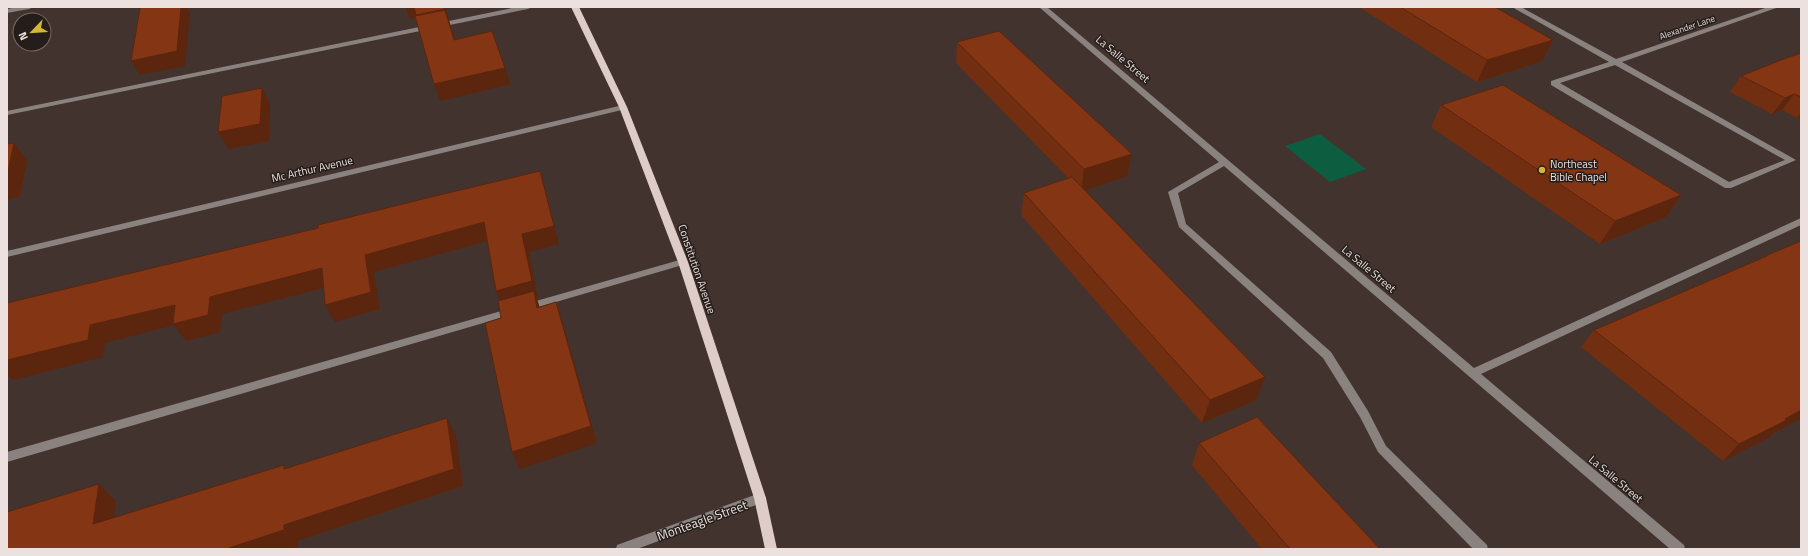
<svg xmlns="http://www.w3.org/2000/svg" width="1808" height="556" viewBox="0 0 1808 556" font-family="'Titillium Web',sans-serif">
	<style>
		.green { fill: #0d5d40 }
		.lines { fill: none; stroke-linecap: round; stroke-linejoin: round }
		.minor { fill: #8a827f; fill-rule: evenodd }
		.major { fill: #ddccc7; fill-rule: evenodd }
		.wall { fill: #712e11 }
		.shaded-wall { fill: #5c250e }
		.building { fill: #833514; stroke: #5c250e }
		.poi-dot { fill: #d4b635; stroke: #241d1a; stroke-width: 1.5 }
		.labels { text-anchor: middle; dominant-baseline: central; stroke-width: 3; stroke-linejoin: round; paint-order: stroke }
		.far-street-label { font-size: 9px; fill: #ece1de; stroke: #241d1a }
		.street-label { font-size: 11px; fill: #ece1de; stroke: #241d1a }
		.poi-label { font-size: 11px; fill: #ece1de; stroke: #241d1a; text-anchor: start }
		.near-street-label { font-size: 13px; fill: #ece1de; stroke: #241d1a }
	</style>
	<rect width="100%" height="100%" fill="#43332e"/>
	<!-- green -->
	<path class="green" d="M1320,134L1366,169L1330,182L1285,146Z"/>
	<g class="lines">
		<!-- minor -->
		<path class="minor" d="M17,7H33L29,9L7,13V9Z
			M517,7H532L528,9L7,115V111Z
			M1039,7H1047L1474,368L1801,218V225L1481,374L1684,545L1685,549H1670L1224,166L1178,193L1186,224L1331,352L1368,411L1386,446L1487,545L1488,549H1473L1378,452L1360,417L1323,358L1179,227L1168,192L1219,162Z
			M1512,7H1521L1616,59L1768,7H1779L1622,62L1796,160L1731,188H1725L1551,85V81L1609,62ZM1615,65L1785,160L1729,182L1560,83Z
			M623,105H626V109L7,257V251Z
			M683,259L686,260L688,262L686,264L7,462V452Z
			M760,493L764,494L766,498L764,502L637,549H616L617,545Z"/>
		<!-- major -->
		<path class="major" d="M571,7H579L627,107L688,262L766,498L777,549H765L754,498L678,262L619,107Z"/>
	</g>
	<!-- wall -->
	<path class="wall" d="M1359,7H1495L1542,61L1477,82Z
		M957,42L1127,176L1084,190L1256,400L1202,423L1021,215L1024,193L1068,178L956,63Z
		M1801,53V117L1797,118L1782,110L1772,114L1730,92L1741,76Z
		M1441,105L1681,195L1666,217L1600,244L1431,127Z
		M1801,241L1775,432L1770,437L1723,461L1581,347L1594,330L1763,258L1765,256Z
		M1199,443L1380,549H1262L1192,465Z"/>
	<!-- shaded-wall -->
	<path class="shaded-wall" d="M181,7H186L190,13L185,66L140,75L131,61Z
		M414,7H445L460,56L417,18L410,19L406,8Z
		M1553,40L1542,61L1477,82L1487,60Z
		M505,68L511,84L440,101L434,84Z
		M262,88L270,104L269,141L228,149L218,132Z
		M1794,94L1782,110L1772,114L1785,98Z
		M1801,113V117L1797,118Z
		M14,143L27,160L20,196L7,200V176Z
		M1132,154L1127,176L1081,192L1084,169Z
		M540,171L545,189L559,244L529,252L538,299H537L540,308L503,309L496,291L522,234Z
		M1681,195L1666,217L1600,244L1615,221Z
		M484,222L491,240L374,272L380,309L335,322L325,305L365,255Z
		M322,268L331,286L222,314L220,332L186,341L174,325L105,343L103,357L13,380L7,374V350L90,325L175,305L210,297Z
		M556,302L562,320L597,443L520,469L512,452Z
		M1265,377L1256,400L1202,423L1210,400Z
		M1801,410V419L1775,432L1770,437L1723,461L1739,444Z
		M447,418L456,436L463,486L297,541L298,546L290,549H226L284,525Z
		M99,484L116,501L111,541L93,524Z"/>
	<!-- building -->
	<path class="building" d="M143,7H181L177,51L131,61L140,8Z
		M414,7H445V9L416,15Z
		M1400,7H1495L1553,40L1487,60Z
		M445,10L454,40L492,31L505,68L434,84L415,16Z
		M999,31L1132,154L1084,169L957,42Z
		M1801,53V97L1794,94L1785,98L1741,76L1781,60Z
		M1503,85L1681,195L1615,221L1441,105Z
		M262,88L260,124L218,132L222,96Z
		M14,143L7,176V144Z
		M540,171L554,226L522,234L532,281L496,291L484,222L365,255L371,292L325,305L322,268L210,297L208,315L173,324L175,305L90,325L88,340L7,360V303L318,228V225L427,198Z
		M1072,177L1265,377L1210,400L1024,193Z
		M1801,241V410L1785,419L1787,420L1739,444L1594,330L1767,256H1765Z
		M534,291L537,308L556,302L591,426L512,452L485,323L501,318L498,301Z
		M1257,417L1380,549H1290L1199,443Z
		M447,418L454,469L284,525V530L226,549H7V512L99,484L93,524L284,465V469Z"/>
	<!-- markers -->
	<circle class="poi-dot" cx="1542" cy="170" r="4"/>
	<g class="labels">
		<!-- far-street labels -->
		<g class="far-street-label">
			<text transform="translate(1687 27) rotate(-19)">Alexander Lane</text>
		</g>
		<!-- street labels -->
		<g class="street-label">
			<text transform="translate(1123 59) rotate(40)">La Salle Street</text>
			<text transform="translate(312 169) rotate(-13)">Mc Arthur Avenue</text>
			<text transform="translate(697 269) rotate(71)">Constitution Avenue</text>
			<text transform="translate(1369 269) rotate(40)">La Salle Street</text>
			<text transform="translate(1616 479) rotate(40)">La Salle Street</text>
		</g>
		<!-- poi labels -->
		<g class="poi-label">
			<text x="1550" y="164">Northeast<tspan x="1550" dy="13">Bible Chapel</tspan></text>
		</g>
		<!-- near-street labels -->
		<g class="near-street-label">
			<text transform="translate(702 520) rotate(-20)">Monteagle Street</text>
		</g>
	</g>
	<!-- border -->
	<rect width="1808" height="556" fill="none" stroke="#ece1de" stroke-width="16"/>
	<!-- north arrow -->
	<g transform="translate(32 32) rotate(245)"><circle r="19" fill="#241d1a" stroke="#746b68"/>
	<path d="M0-3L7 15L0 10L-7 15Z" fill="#d4b635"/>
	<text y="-6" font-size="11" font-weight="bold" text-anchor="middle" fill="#ece1de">N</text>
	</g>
</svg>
